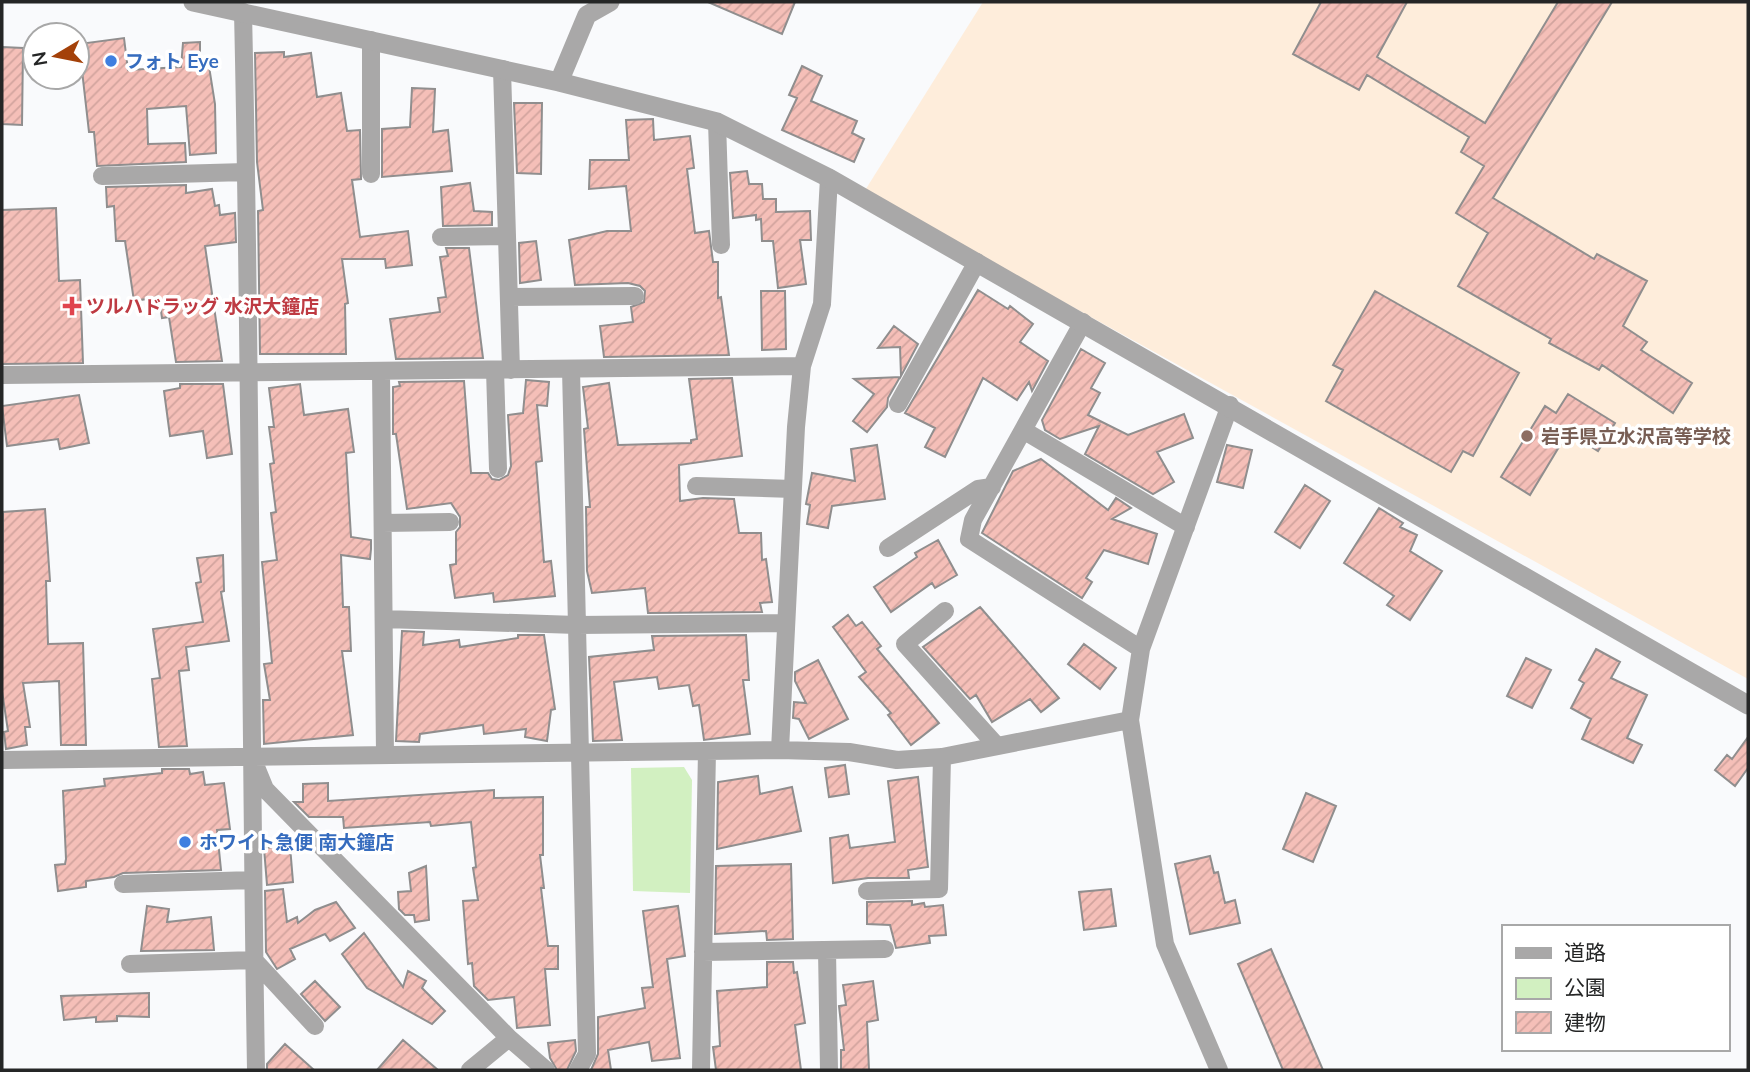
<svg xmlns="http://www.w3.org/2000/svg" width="1750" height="1072" viewBox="0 0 1750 1072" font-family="Mulish,'Noto Sans JP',sans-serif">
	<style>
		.education { fill: #feeddb }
		.park { fill: #d2f0c1 }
		.building { fill: url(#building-hatch); stroke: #908e8e; stroke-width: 2 }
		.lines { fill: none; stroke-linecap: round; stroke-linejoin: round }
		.minor { stroke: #a9a8a8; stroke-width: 18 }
		.tertiary { stroke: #a9a8a8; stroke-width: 19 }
		.shop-dot { fill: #3f7fe0; stroke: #fff; stroke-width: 2.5 }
		.health-dot { fill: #e0444e; stroke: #fff; stroke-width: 2.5 }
		.education-dot { fill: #8d6e63; stroke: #fff; stroke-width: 2.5 }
		.labels { text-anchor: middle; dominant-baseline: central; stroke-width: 7; stroke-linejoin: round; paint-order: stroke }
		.shop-label { font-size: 19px; font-weight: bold; fill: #366cbe; stroke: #fff; text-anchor: start }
		.health-label { font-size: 19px; font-weight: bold; fill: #be3a42; stroke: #fff; text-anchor: start }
		.education-label { font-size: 19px; font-weight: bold; fill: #785e54; stroke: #fff; text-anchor: start }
	</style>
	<defs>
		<pattern id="building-hatch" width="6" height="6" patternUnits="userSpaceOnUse" patternTransform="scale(1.75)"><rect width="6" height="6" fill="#f5bfb8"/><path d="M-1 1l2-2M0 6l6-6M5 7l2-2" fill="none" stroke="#d2a49e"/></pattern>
	</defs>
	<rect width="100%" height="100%" fill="#f9fafc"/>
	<!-- education -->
	<path class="education" d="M983,2H1748V679L864,192Z"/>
	<!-- park -->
	<path class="park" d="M684,767L692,780L690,893L633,891L631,768Z"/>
	<!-- building -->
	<path class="building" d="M708,2H795L782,34Z
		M1321,2H1407L1377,57L1485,123L1558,2H1612L1493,198L1594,259L1597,254L1647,281L1623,326L1647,342L1641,350L1692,383L1673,413L1602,365L1599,370L1549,343L1551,339L1458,286L1488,233L1456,213L1484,166L1461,152L1469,137L1367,75L1359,90L1293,54Z
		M124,38L128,70L181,67L183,43L200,42V61L208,60L215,104L216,153L190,155L186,106L147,109L148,144L185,143L186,162L97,166L94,132H89L79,44Z
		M2,47L23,48L22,125L2,124Z
		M284,52V57L311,53L317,97L341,93L347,131L360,130L361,179L352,180L360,237L408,231L412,265L386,268L385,259H342L348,303L345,304L346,354H260L258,211L263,210L257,162L255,53Z
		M802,66L822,76L811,101L857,121L852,133L864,139L854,162L782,130L797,98L789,95Z
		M412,88L435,89L433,132L448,130L452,171L382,177V129L410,127Z
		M514,103H542L541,174L517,173Z
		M653,119L654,140L690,136L694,168L687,169L695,233L709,231L713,262H718V298L721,297L729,355L604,357L600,326L633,322L631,307L644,302L645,291L640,286L628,283L575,285L569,240L607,231H631L626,186L589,189L590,160H629L626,120Z
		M747,171L749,184H762L763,199H776V212L810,211L811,240H800L806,284L778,288L773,241H762L761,219L756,220V215L733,218L730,173Z
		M470,183L474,211L492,212V225L443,226L441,187Z
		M186,185V193L212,189L215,206L219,205L220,215L235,213L236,242L205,246L222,361L176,362L169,317L162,318L159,297L134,301L125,241H116L114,206L107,207L106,187Z
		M56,208L59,281L80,280L83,363L2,364V210Z
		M536,241L541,280L520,283L519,243Z
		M446,248H469L483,358L396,359L390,319L440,312L438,298L446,297L440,257L448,256Z
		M978,290L1008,309L1010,306L1033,324L1020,342L1048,361L1032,391L1029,382L1017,400L983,378L945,457L925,447L935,428L905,413Z
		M761,291H785L786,349L762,350Z
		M1375,291L1519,373L1473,456L1463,451L1451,472L1326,401L1343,370L1333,365Z
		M894,326L918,344L901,376L900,347L878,348Z
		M1081,349L1105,363L1091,388L1100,393L1088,415L1128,435L1184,414L1193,438L1157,452L1174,482L1153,494L1085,454L1099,426L1060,439L1045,430L1042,420Z
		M900,377L888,398L887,407L867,432L853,421L874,394L854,379Z
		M732,378L742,456L679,465L680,501L703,498L734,499L739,533H761L762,560L766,559L772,602L760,603L762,612L648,613L645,588L592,593L587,571L586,507H590L584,429L588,428L583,387L609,383L618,445L691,443V440L697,439L689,379Z
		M526,380L549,382L547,406L537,405L542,461L536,462L544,562L551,561L555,596L494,602L493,593L455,598L450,565L456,564V532L460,527V517L451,503L407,509L396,434H393V387L400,386L399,382L464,381L471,473H488L492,479L499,480L508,475L511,466L508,415L523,413Z
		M180,384H223L232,454L207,458L203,431L170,436L164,391L180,388Z
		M300,384L304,415L348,409L354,452L346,453L351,537L371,540V549L370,559L341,555L343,607H349L351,651H342L353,735L264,744L263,700H270L264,664L272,663L262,562L277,560L271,513L276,512L270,464L274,463L269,427H274L269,388Z
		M1568,394L1615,423L1598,451L1568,432L1530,495L1501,477L1545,406L1556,413Z
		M79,395L89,443L60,449L58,439L7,446L2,406Z
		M877,445L885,499L832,506L828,528L807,524L810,505L806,504L812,473L855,481L851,449Z
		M1227,445L1252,450L1243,488L1217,482Z
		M1041,459L1108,510L1116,498L1131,508L1112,519L1157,534L1148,564L1104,550L1086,578L1092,582L1082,598L982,533L1013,471Z
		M1305,485L1330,501L1300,548L1275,532Z
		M1379,508L1403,523L1400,527L1417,535L1410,551L1442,571L1410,620L1387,605L1394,596L1344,563Z
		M45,509L50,581H46L48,644L83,643L86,745H61L59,681L23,683L30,727H25L27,745L6,749L4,732L8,731L2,691L3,512Z
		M938,540L957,575L935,588L932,583L891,612L874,587L917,557L915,553Z
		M223,555L224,591L221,592L229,641L186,647L189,670L179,671L187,746L159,747L152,679L160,678L153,629L203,622L196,583L201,582L197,558Z
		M980,607L1059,698L1041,712L1030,699L992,722L976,695L970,699L923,647Z
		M848,615L856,626L862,622L881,646L877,649L939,723L911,745L888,715L891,713L859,677L866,672L833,627Z
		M402,631L424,632L423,645L459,640L460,647L518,638V635H544L555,709L551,710L547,741L525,737L526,729L484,734L483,725L420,734L419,742L396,741Z
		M746,635L749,680H743L750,734L704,740L699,705L693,706L689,685L659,689L657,677L614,682L622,740L593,741L589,657L654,650L652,636Z
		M1084,644L1116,668L1100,689L1068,664Z
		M1596,649L1620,662L1611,678L1647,695L1627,738L1642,745L1633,763L1582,739L1591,719L1571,708L1584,683L1579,680Z
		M1526,658L1551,670L1532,708L1507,696Z
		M818,660L848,719L809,739L799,719L793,718L794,702L806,703L795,681V672Z
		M1748,737V768L1735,786L1715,770L1727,755L1732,759Z
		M845,765L849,794L829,797L825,768Z
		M162,769H189L190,774L203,772L205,785L224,783L230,829L217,830L221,870L123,873L114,877L86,881V887L58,891L55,865L65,864L66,859L63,791L105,786L104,779L162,773Z
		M758,776L760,794L792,787L801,831L717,849L718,782Z
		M918,777L928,867L908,870L909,878H868L833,883L830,838L848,835L850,848L895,842L888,781Z
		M328,783V801L494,790V798L543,797V855H540L544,888H541L548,946H558V969H545L550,1025L517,1028L514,997L488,1000L474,986L472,963L468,964L463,901L478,900L473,868L476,867L471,822L431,826L430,822L344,828L343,817H309L294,802H303V784Z
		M1306,793L1336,806L1313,862L1283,849Z
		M290,846L293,882L267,885L264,848Z
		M1210,856L1214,873L1218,872L1225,903L1235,900L1240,923L1190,934L1175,864Z
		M791,864L793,939L767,940L766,931L715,934L716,866Z
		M426,866L429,920L415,922L414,915H405L399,909L398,892L411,891L409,873Z
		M283,889L287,922L297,917L298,923L315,910L336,902L355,928L330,941L325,934L290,949L295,959L277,969L266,952L265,891Z
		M1111,889L1116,926L1084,930L1079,892Z
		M912,901V905L924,903L925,907L943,905L946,935L929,936L930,943L896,948L890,925L867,924V902Z
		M147,906L169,909L167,922L211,917L214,950L141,951Z
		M678,906L685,956L667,959L680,1058L652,1061L649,1042L608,1050L611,1070H591L598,1054V1017L645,1008L642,988L653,987L643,911Z
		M364,933L403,987L408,971L426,981L422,988L445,1011L432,1024L367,988L342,954Z
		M1271,949L1323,1070H1283L1238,964Z
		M767,962H793L794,973L797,972L805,1023L795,1025L801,1070H716L713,1047L720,1046L717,991L767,987Z
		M315,981L340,1007L325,1021L301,994Z
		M873,981L878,1020L867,1022L869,1070H841V1050H844L839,1006L846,1005L843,985Z
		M149,993V1017L117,1016V1021L96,1022V1017L64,1020L61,996Z
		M403,1040L438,1070H377Z
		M575,1040L576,1051L567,1070H557L550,1058L548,1043Z
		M285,1044L314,1070H267V1064Z"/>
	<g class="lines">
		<!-- minor -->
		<path class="minor" d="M243,12C251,365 250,718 256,1070
			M502,69L511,370
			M717,122L721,245
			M371,174V40
			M102,176L246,172
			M441,237L507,236
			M509,297L635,296
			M1083,322L973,520L969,539L1141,649
			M571,369L587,1054L578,1070
			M495,370L498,469
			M381,372L385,754
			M2,375L802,366
			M898,404L977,262
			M1023,430L1186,527
			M696,486L793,489
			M383,523L450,522
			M888,548L978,489L992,487
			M945,611L905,644L997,746
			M384,619L577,625L784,623
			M780,750L796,427L802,366L822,304L829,178
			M2,760L780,750L849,752L897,760L942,757L1130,720
			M254,762L265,789L509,1038L546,1070
			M123,884L253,880
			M867,891L939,889L942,757
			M827,950L829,1070
			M703,952L885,949
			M130,964L254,960L315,1026
			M470,1070L509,1038
			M701,1070L707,751
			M1219,1070L1165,944L1130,720L1141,649L1230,405"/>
		<!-- tertiary -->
		<path class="tertiary" d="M193,2L559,82L587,15L610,2
			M559,82L717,122L829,178L1748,705"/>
	</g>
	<!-- markers -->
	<g class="shop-dot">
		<circle cx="111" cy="61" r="7"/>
		<circle cx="185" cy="842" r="7"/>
	</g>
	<path class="health-dot" d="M68.5 295.5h7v7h7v7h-7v7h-7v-7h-7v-7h7z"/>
	<circle class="education-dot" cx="1527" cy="436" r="7"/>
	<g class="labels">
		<!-- shop labels -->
		<g class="shop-label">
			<text x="125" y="61">フォト Eye</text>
			<text x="199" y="842">ホワイト急便 南大鐘店</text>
		</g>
		<!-- health labels -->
		<g class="health-label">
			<text x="86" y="306">ツルハドラッグ 水沢大鐘店</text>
		</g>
		<!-- education labels -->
		<g class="education-label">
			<text x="1541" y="436">岩手県立水沢高等学校</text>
		</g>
	</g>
	<!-- border -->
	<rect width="1750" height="1072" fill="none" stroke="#252626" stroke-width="7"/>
	<!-- legend -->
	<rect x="1502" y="925" width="228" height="126" fill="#ffffff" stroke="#a8a8a8" stroke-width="2"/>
	<rect x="1516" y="948" width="35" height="10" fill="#a9a8a8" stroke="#a8a8a8" stroke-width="2"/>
	<text x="1564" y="960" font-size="21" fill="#252626">道路</text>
	<rect x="1516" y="978" width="35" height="21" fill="#d2f0c1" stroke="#a8a8a8" stroke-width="2"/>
	<text x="1564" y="995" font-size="21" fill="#252626">公園</text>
	<rect x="1516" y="1012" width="35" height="21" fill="url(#building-hatch)" stroke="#a8a8a8" stroke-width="2"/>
	<text x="1564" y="1030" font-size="21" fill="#252626">建物</text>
	<!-- north arrow -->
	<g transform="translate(56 56) rotate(260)"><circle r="33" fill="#ffffff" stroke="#a8a8a8" stroke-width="2"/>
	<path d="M0-5L12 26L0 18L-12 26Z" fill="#a44109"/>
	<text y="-10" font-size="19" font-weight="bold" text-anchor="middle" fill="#252626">N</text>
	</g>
</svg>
